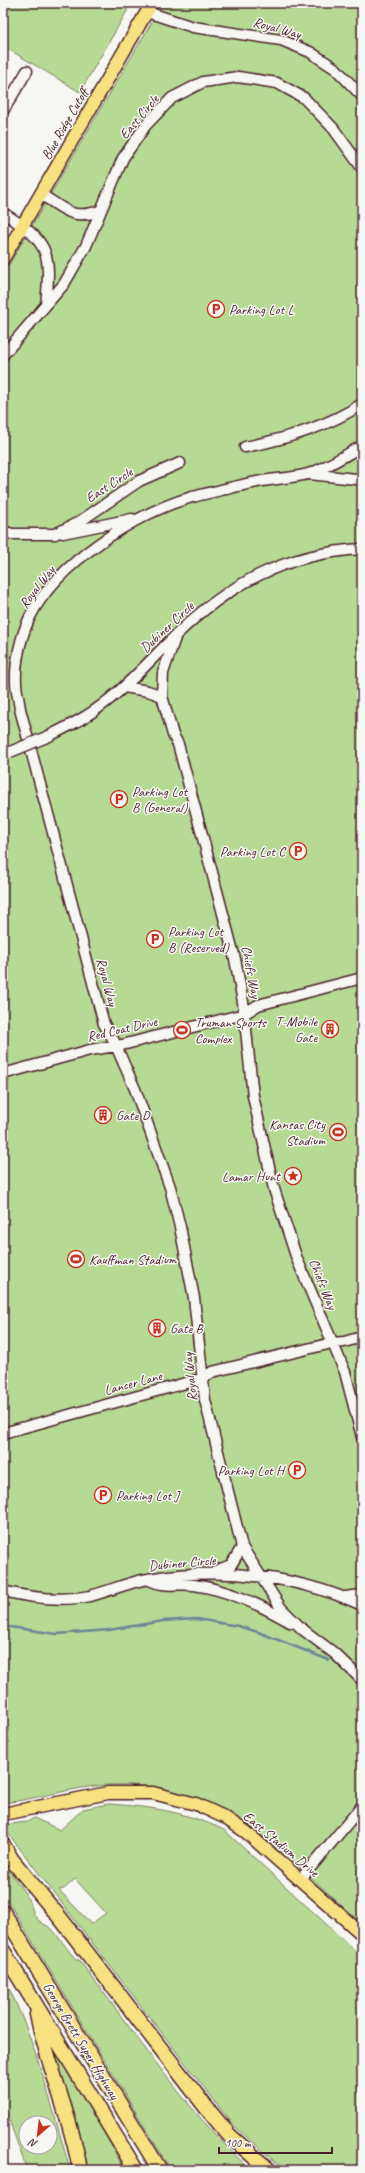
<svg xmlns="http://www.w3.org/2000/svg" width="365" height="2173" viewBox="0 0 365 2173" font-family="Caveat,sans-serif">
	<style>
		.green { fill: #b6da94; stroke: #807c60; fill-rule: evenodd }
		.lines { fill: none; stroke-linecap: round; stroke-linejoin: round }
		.stream { stroke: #6b8699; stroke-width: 2.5 }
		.minor-casing { stroke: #4a1f2b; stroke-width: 13 }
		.major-casing { stroke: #4a1f2b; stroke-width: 15 }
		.highway-casing { stroke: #4a1f2b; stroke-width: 17 }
		.minor { stroke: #f6f6f2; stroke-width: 10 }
		.major { stroke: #f8e181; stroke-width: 12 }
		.highway { stroke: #f8e181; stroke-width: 14 }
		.minor-bridge-casing { stroke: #4a1f2b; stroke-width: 13; stroke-linecap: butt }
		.minor-bridge { stroke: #f6f6f2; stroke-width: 10 }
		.labels { text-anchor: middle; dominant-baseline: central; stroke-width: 3; stroke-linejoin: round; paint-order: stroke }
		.street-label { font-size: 14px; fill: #4a1f2b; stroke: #f6f6f2 }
		.poi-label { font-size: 14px; fill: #4a1f2b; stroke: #f6f6f2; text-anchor: start }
	</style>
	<rect width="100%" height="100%" fill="#f6f6f2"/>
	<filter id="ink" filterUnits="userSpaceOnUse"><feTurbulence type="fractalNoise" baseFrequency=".025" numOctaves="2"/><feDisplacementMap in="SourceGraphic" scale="8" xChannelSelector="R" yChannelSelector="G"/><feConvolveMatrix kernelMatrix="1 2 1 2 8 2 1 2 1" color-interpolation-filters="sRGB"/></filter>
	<g filter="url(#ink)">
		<!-- green -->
		<path class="green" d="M3,3H127V11L80,92L3,46Z
			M163,3H362V1924C284,1855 221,1779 107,1785C72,1787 38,1799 3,1803V275Z
			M108,1804C152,1807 183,1811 224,1830L362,1957V2170H289L273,2160L232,2124L3,1827V1825L27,1822L34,1818L60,1830L83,1809ZM75,1879L106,1913L91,1924L59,1890L64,1889Z
			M3,1862L29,1899L34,1915L39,1921L52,1929L76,1960H79C134,2031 184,2109 251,2170H171L3,1893Z
			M3,1977C35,2037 51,2104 70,2170H27L3,2103ZM26,2123H50V2147H26Z
			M56,2054L81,2091L125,2170H87L55,2055Z"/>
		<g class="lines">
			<!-- stream -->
			<path class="stream" d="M3,1626L57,1634L109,1630L163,1621L197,1619L238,1626L258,1632L329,1660"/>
			<!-- minor casing -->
			<g class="minor-casing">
				<path id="minor" d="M147,12L193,27L281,40L310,52L336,69L362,96
					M3,111L27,71
					M42,195C66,210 71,220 100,211
					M3,213C50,242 51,252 46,305
					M3,355L64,284L86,246L123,158L146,125L172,98L203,82L238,77L277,83L304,98L333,128L362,168
					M362,446C347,454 325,469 308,474C292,478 274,479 257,482C236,486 214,492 192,497C136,513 57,563 30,617C21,636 15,661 16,682C16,691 19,700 20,709L104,1024L113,1039L135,1089L170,1187L180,1227L194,1298L205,1400L242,1547L281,1608L302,1629L334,1653L362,1680
					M245,447C286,439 327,427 362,404
					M309,474L356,479L362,477
					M3,531L12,534H55L79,522L139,481L180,463
					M63,533L132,519
					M124,687L148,691L162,696L173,735L178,744L235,959L243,1002L253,1096L274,1189L297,1259L345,1372L362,1437
					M162,696L163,673L175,638
					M49,736C69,726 89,716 106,702C131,683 152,658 174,637C228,584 286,553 362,549
					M3,1074L90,1050L122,1045L244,1014L258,1005L362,978
					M3,1433L204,1378L212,1372L332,1343L344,1342L362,1337
					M216,1571L231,1565L242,1547
					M149,1580C165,1588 177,1583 194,1585C229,1590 260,1605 290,1622
					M3,1591C31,1598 61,1602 90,1596C110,1591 129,1582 148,1579C222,1567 294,1575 362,1605
					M345,1597L362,1595
					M300,1880L362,1806"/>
			</g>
			<!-- major casing -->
			<g class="major-casing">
				<path id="major" d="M3,259L152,3
					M3,1814L108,1793H153L196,1804L224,1817L246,1832L362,1934"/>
			</g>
			<!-- highway casing -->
			<g class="highway-casing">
				<path id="highway" d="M3,1845L12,1860L61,1919L205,2106L229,2135L269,2170
					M3,1912L160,2170
					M3,1951L136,2170
					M37,2014C48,2067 71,2117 80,2170"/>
			</g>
			<!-- minor -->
			<use href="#minor" class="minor"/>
			<!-- major -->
			<use href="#major" class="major"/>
			<!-- highway -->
			<use href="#highway" class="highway"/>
			<!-- minor-bridge casing -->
			<g class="minor-bridge-casing">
				<path id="minor-bridge" d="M10,752L49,736"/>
			</g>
			<!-- minor-bridge -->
			<use href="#minor-bridge" class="minor-bridge"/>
		</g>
	</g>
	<!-- icons -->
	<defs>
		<g id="parking-ring" transform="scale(0.9)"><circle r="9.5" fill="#f6f6f2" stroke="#c8321e" stroke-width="1.5"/><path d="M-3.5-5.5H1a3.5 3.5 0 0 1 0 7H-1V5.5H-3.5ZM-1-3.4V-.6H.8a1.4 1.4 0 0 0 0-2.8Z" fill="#c8321e"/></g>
		<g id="building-ring" transform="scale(0.9)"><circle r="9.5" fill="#f6f6f2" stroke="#c8321e" stroke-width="1.5"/><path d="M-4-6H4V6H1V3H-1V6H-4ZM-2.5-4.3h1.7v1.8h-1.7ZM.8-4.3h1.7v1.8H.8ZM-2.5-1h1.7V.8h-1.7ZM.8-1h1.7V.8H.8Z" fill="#c8321e"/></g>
		<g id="stadium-ring" transform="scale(0.9)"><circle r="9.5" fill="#f6f6f2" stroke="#c8321e" stroke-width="1.5"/><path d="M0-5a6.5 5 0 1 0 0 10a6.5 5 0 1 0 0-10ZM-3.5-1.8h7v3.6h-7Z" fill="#c8321e"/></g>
		<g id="sight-ring" transform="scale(0.9)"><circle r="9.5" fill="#f6f6f2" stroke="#c8321e" stroke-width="1.5"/><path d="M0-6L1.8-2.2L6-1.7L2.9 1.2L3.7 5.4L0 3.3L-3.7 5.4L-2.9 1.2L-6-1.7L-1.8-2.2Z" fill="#c8321e"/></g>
	</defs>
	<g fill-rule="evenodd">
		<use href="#parking-ring" x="216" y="309"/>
		<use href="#parking-ring" x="119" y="799"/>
		<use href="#parking-ring" x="298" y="851"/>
		<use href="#parking-ring" x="155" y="939"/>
		<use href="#building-ring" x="330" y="1029"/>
		<use href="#stadium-ring" x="182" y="1030"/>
		<use href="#building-ring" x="103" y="1115"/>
		<use href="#stadium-ring" x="338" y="1132"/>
		<use href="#sight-ring" x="293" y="1176"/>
		<use href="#stadium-ring" x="76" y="1259"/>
		<use href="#building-ring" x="157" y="1328"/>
		<use href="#parking-ring" x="297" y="1470"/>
		<use href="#parking-ring" x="103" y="1495"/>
	</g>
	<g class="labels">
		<!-- street labels -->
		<g class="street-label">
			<text transform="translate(277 28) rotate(15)">Royal Way</text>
			<text transform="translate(139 117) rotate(-50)">East Circle</text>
			<text transform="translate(65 124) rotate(-60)">Blue Ridge Cutoff</text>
			<text transform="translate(109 485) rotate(-33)">East Circle</text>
			<text transform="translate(37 587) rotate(-53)">Royal Way</text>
			<text transform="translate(167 627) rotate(-43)">Dubiner Circle</text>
			<text transform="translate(251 972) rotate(79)">Chiefs Way</text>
			<text transform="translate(107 982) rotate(75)">Royal Way</text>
			<text transform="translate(122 1029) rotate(-13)">Red Coat Drive</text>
			<text transform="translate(323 1284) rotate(68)">Chiefs Way</text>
			<text transform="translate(190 1377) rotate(-96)">Royal Way</text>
			<text transform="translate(133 1383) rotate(-15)">Lancer Lane</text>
			<text transform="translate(182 1563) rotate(-5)">Dubiner Circle</text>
			<text transform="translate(281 1844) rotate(40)">East Stadium Drive</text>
			<text transform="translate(81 2041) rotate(59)">George Brett Super Highway</text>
		</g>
		<!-- poi labels -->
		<g class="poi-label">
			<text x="229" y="309">Parking Lot L</text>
			<text x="132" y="791">Parking Lot<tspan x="132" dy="16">B (General)</tspan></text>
			<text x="285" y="851" text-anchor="end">Parking Lot C</text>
			<text x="168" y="931">Parking Lot<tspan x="168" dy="16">B (Reserved)</tspan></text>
			<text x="317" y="1021" text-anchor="end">T-Mobile<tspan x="317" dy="16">Gate</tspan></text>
			<text x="195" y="1022">Truman Sports<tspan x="195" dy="16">Complex</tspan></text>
			<text x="116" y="1115">Gate D</text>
			<text x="325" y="1124" text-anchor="end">Kansas City<tspan x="325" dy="16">Stadium</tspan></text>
			<text x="280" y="1176" text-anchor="end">Lamar Hunt</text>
			<text x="89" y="1259">Kauffman Stadium</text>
			<text x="170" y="1328">Gate B</text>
			<text x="284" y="1470" text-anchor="end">Parking Lot H</text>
			<text x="116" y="1495">Parking Lot J</text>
		</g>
	</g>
	<!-- margin -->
	<rect width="365" height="2173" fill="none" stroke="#f6f6f2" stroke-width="16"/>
	<rect x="8" y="8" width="349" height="2157" fill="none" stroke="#4a1f2b" stroke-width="1.5" filter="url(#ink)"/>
	<!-- north arrow -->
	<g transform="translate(38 2135) rotate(208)"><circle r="19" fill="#f6f6f2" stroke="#b1a0a2"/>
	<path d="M0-3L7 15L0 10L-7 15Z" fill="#c8321e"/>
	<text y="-6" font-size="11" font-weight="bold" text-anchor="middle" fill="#4a1f2b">N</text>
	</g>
	<!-- scale -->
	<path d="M219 2147v6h113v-6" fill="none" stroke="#4a1f2b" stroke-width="2"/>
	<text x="225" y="2147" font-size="12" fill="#4a1f2b" stroke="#f6f6f2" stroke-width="3" paint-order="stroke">100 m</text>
</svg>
